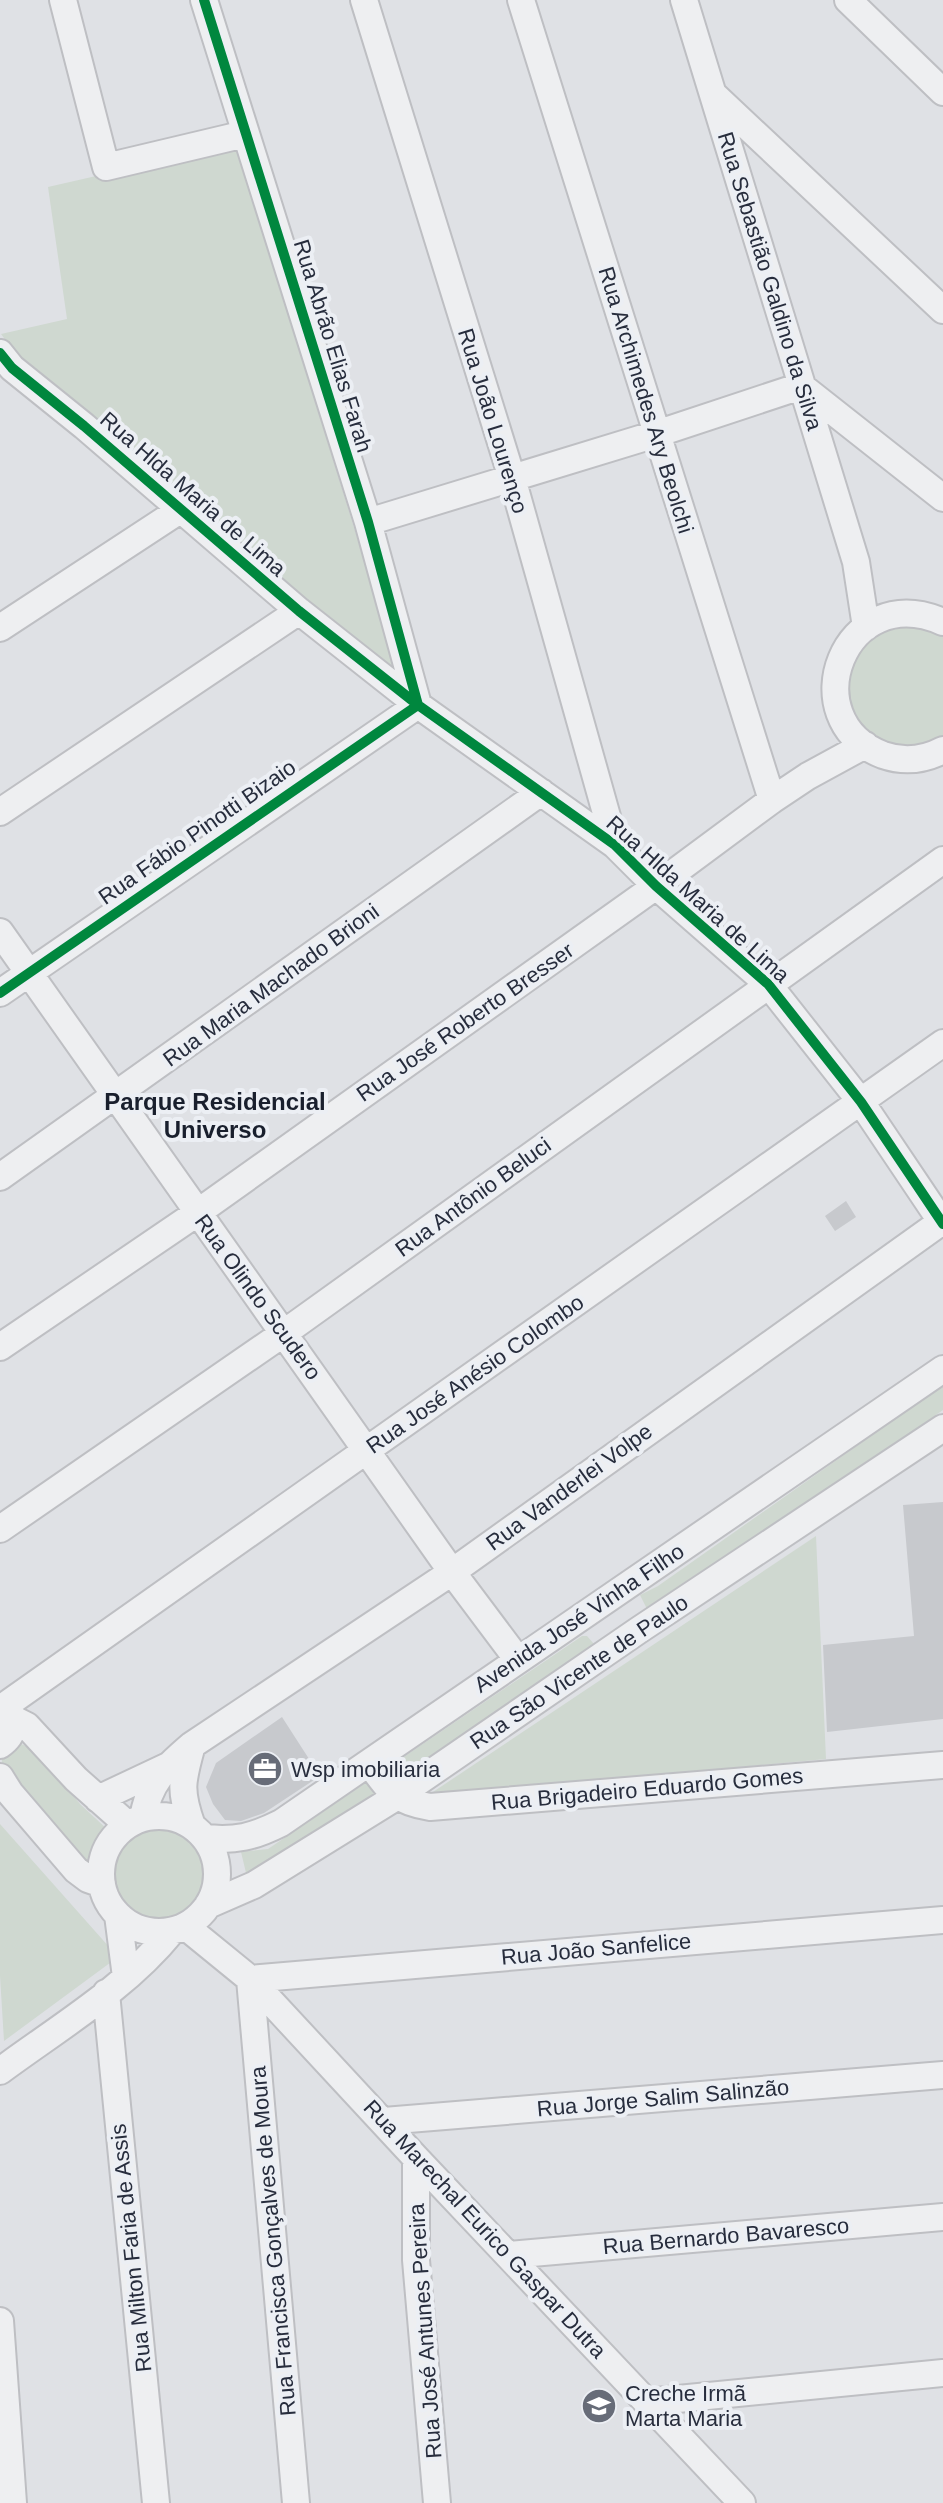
<svg xmlns="http://www.w3.org/2000/svg" width="943" height="2503" viewBox="0 0 943 2503" font-family="Arial,sans-serif">
	<style>
		.green { fill: #cfd8d0 }
		.building { fill: #c7c9cd }
		.lines { fill: none; stroke-linecap: round; stroke-linejoin: round }
		.minor-casing { stroke: #bebfc3; stroke-width: 30 }
		.minor { stroke: #eeeff1; stroke-width: 26 }
		.cycleway-casing { stroke: #eceff4; stroke-width: 15 }
		.cycleway { stroke: #00873e; stroke-width: 10 }
		.labels { text-anchor: middle; dominant-baseline: central; stroke-width: 8; stroke-linejoin: round; paint-order: stroke }
		.street-label { font-size: 22px; fill: #272d3d; stroke: #eceff4 }
		.poi-label { font-size: 22px; fill: #272d3d; stroke: #eceff4; text-anchor: start }
		.neighbourhood-label { font-size: 24px; font-weight: bold; fill: #191f2d; stroke: #eceff4 }
	</style>
	<rect width="100%" height="100%" fill="#dfe1e5"/>
	<!-- green -->
	<path class="green" d="M236,144L400,677L335,625L28,370L1,334L67,319L48,187Z
		M907,620L943,634V737C896,760 888,748 851,718L845,666L858,642Z
		M943,1385V1410L655,1610L648,1611L640,1595L658,1586Z
		M816,1536L826,1759L427,1796Z
		M582,1636H587L594,1644L593,1652L248,1881L241,1852L268,1849Z
		M12,1744H21L31,1748L81,1805L108,1830L95,1850L90,1868L4,1773C0,1760 1,1753 12,1744Z
		M0,1824L118,1957L4,2041L0,1976Z
		M112 1875a47 47 0 1 1 94 0a47 47 0 1 1-94 0Z"/>
	<!-- building -->
	<path class="building" d="M846,1201L856,1217L835,1231L825,1216Z
		M943,1502V1719L827,1732L823,1645L914,1636L903,1505Z
		M282,1717L320,1776L264,1813L241,1821L225,1820L213,1804L206,1787L216,1763Z"/>
	<g class="lines">
		<!-- minor casing -->
		<g class="minor-casing">
			<path id="minor" d="M63,0L106,167L245,134
				M364,0L512,478L615,845
				M521,0L772,800
				M684,0L856,562L866,627
				M848,0L943,92
				M715,96L943,310
				M0,353L12,368L84,426L299,611L418,705L615,845L656,886L768,984L861,1102L943,1224
				M368,522L656,434L801,386L943,498
				M943,622C844,578 791,720 883,755C903,762 924,760 943,750
				M0,628L180,510
				M0,812L299,611
				M0,932L452,1572L518,1660
				M0,993L418,705L368,522L204,0
				M0,1177L541,792
				M0,1347L197,1213L656,886L772,800L808,776L865,745
				M0,1529L284,1333L943,860
				M6,1705L943,1043
				M13,1719L27,1726L76,1779L128,1825
				M0,1745C15,1735 17,1719 6,1705
				M369,1763C390,1790 394,1801 430,1807L943,1765
				M0,1777L10,1793L76,1870L88,1879L102,1884
				M98,1799L168,1766
				M101 1874a58 58 0 1 1 116 0a58 58 0 1 1-116 0Z
				M143,1818C149,1782 165,1768 192,1745L452,1572L941,1222
				M192,1826C179,1790 182,1781 192,1745
				M205,1838C236,1841 253,1837 281,1823L943,1369
				M208,1905L254,1885L396,1797L639,1630L943,1428
				M118,1915L126,1977
				M185,1926L250,1979L416,2158L742,2503
				M106,1993L156,2503
				M0,2071C58,2028 126,1988 172,1931
				M384,2121L943,2075
				M416,2158V2260L437,2503
				M509,2255L943,2217
				M0,2321L13,2503
				M647,2402L943,2373
				M296,2503L250,1979L943,1920"/>
		</g>
		<!-- minor -->
		<use href="#minor" class="minor"/>
		<!-- cycleway casing -->
		<g class="cycleway-casing">
			<path id="cycleway" d="M0,353L12,368L84,426L299,611L418,705L615,845L656,886L768,984L861,1102L943,1224
				M0,993L418,705L368,522L204,0"/>
		</g>
		<!-- cycleway -->
		<use href="#cycleway" class="cycleway"/>
	</g>
	<!-- icons -->
	<defs>
		<g id="office-disc" transform="scale(1.8)"><circle r="9.5" fill="#676c78" stroke="#eceff4"/><path d="M-6-3h4V-5.5h4V-3h4V5H-6ZM-1-4.5V-3h2v-1.5ZM-6 0V1H6V0Z" fill="#fff"/></g>
		<g id="school-disc" transform="scale(1.8)"><circle r="9.5" fill="#676c78" stroke="#eceff4"/><path d="M0-5L7-2L0 1L-7-2ZM-4 1L0 2.5L4 1V4Q0 6-4 4Z" fill="#fff"/></g>
	</defs>
	<g fill-rule="evenodd">
		<use href="#office-disc" x="265" y="1769"/>
		<use href="#school-disc" x="599" y="2406"/>
	</g>
	<g class="labels">
		<!-- street labels -->
		<g class="street-label">
			<text transform="translate(770 281) rotate(73)">Rua Sebastião Galdino da Silva</text>
			<text transform="translate(333 346) rotate(73)">Rua Abrão Elias Farah</text>
			<text transform="translate(646 400) rotate(73)">Rua Archimedes Ary Beolchi</text>
			<text transform="translate(493 421) rotate(73)">Rua João Lourenço</text>
			<text transform="translate(193 494) rotate(41)">Rua Hlda Maria de Lima</text>
			<text transform="translate(197 832) rotate(-35)">Rua Fábio Pinotti Bizaio</text>
			<text transform="translate(698 899) rotate(42)">Rua Hlda Maria de Lima</text>
			<text transform="translate(271 985) rotate(-36)">Rua Maria Machado Brioni</text>
			<text transform="translate(465 1022) rotate(-35)">Rua José Roberto Bresser</text>
			<text transform="translate(473 1197) rotate(-36)">Rua Antônio Beluci</text>
			<text transform="translate(258 1297) rotate(54)">Rua Olindo Scudero</text>
			<text transform="translate(475 1374) rotate(-35)">Rua José Anésio Colombo</text>
			<text transform="translate(569 1487) rotate(-36)">Rua Vanderlei Volpe</text>
			<text transform="translate(579 1618) rotate(-34)">Avenida José Vinha Filho</text>
			<text transform="translate(579 1672) rotate(-34)">Rua São Vicente de Paulo</text>
			<text transform="translate(647 1789) rotate(-5)">Rua Brigadeiro Eduardo Gomes</text>
			<text transform="translate(596 1949) rotate(-5)">Rua João Sanfelice</text>
			<text transform="translate(663 2098) rotate(-5)">Rua Jorge Salim Salinzão</text>
			<text transform="translate(485 2229) rotate(47)">Rua Marechal Eurico Gaspar Dutra</text>
			<text transform="translate(726 2236) rotate(-5)">Rua Bernardo Bavaresco</text>
			<text transform="translate(273 2241) rotate(-95)">Rua Francisca Gonçalves de Moura</text>
			<text transform="translate(131 2248) rotate(-96)">Rua Milton Faria de Assis</text>
			<text transform="translate(425 2331) rotate(-94)">Rua José Antunes Pereira</text>
		</g>
		<!-- poi labels -->
		<g class="poi-label">
			<text x="291" y="1769">Wsp imobiliaria</text>
			<text x="625" y="2393">Creche Irmã<tspan x="625" dy="25">Marta Maria</tspan></text>
		</g>
		<!-- neighbourhood labels -->
		<g class="neighbourhood-label">
			<text x="215" y="1101">Parque Residencial<tspan x="215" dy="28">Universo</tspan></text>
		</g>
	</g>
</svg>
